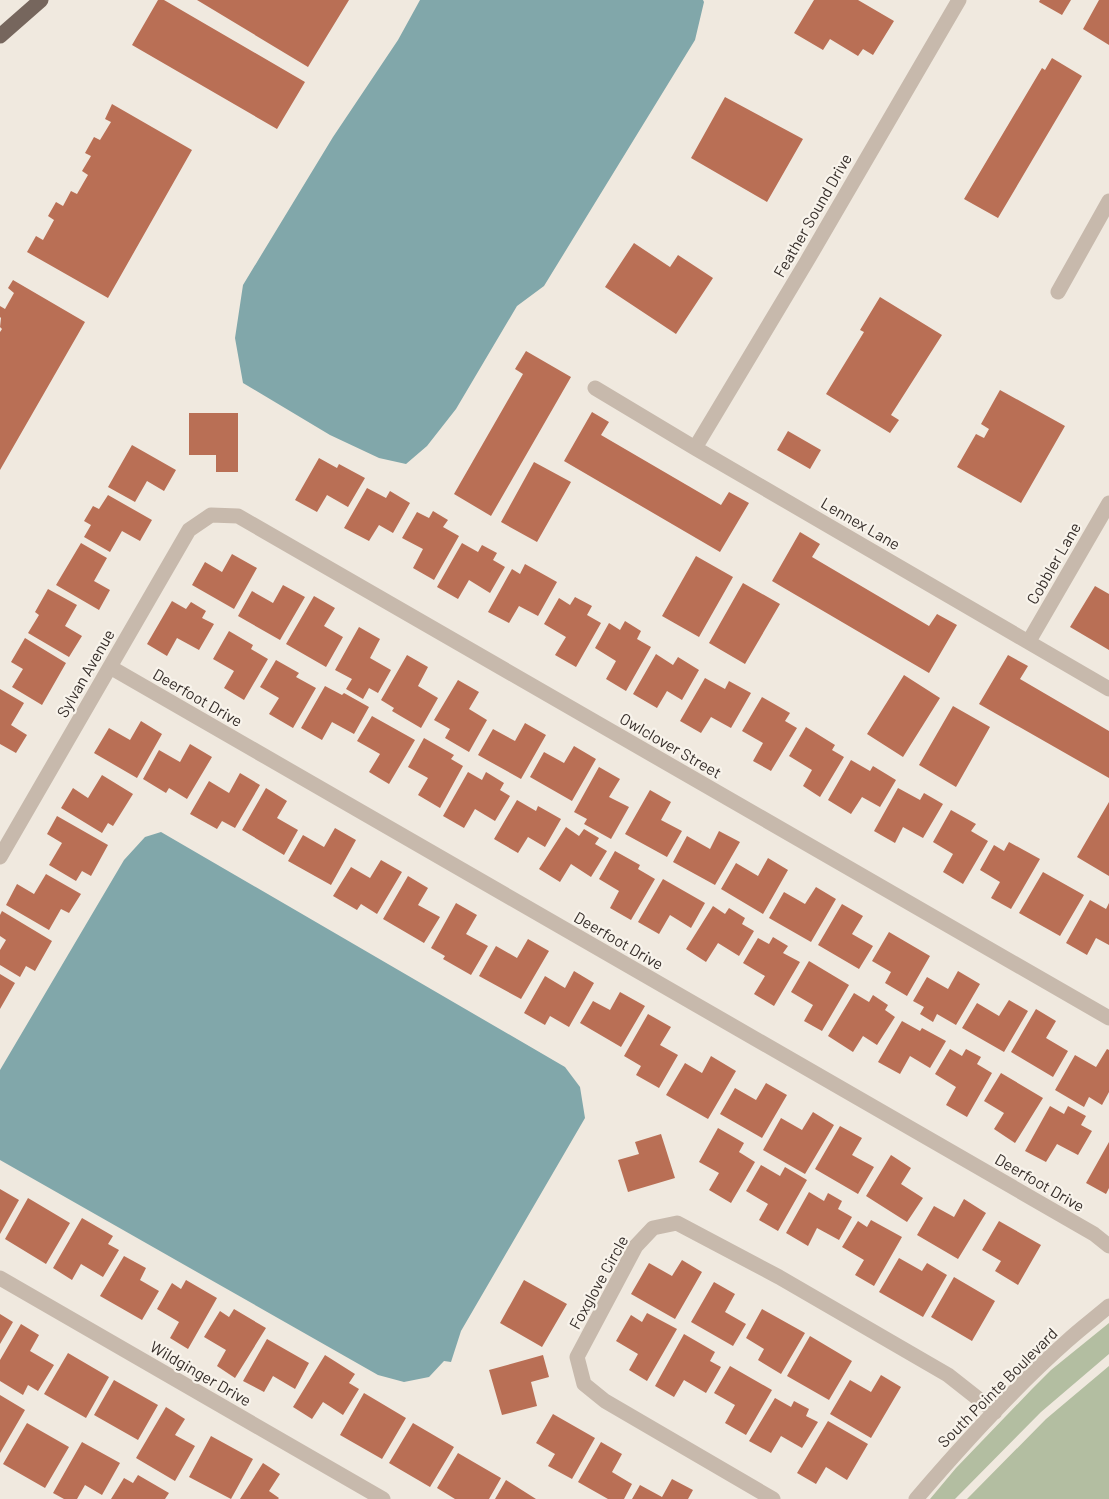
<svg xmlns="http://www.w3.org/2000/svg" width="1109" height="1499" viewBox="0 0 1109 1499" font-family="Barlow,sans-serif">
	<style>
		.park { fill: #b3bea1 }
		.water { fill: #81a7aa }
		.building { fill: #b96f55 }
		.lines { fill: none; stroke-linecap: round; stroke-linejoin: round }
		.minor { stroke: #c7b9ac; stroke-width: 15 }
		.major { stroke: #76665d; stroke-width: 15 }
		.labels { text-anchor: middle; dominant-baseline: central; stroke-width: 4.5; stroke-linejoin: round; paint-order: stroke }
		.street-label { font-size: 16px; fill: #362e2a; stroke: #f8f3eb }
	</style>
	<rect width="100%" height="100%" fill="#f0e9df"/>
	<!-- park -->
	<path class="park" d="M1109,1323V1354L1041,1412L955,1499H930L956,1468L1032,1389L1051,1370Z
		M1109,1366V1499H967L1046,1419Z"/>
	<!-- water -->
	<path class="water" d="M420,0H703L704,2L695,40L544,286L517,306L456,409L427,446L406,464L379,458L330,435L243,383L235,338L243,285L333,137L398,40Z
		M161,832L565,1067L580,1087L585,1118L461,1331L451,1362L444,1361L429,1377L404,1382L378,1375L0,1160V1070L124,860L145,837Z"/>
	<!-- building -->
	<path class="building" d="M158,0H164L305,82L277,129L132,45Z
		M197,0H349L308,67Z
		M814,0H858L894,21L873,55L863,49L858,56L830,39L823,50L794,33Z
		M1040,0H1071L1062,15L1039,2Z
		M1099,0H1109V45L1083,29Z
		M1052,58L1082,76L998,218L964,199L1042,68L1045,70Z
		M725,97L803,139L767,202L691,158Z
		M112,104L192,150L108,298L27,252L36,236L43,240L54,220L48,216L56,202L63,206L71,191L77,194L88,175L82,171L91,156L85,153L94,137L100,140L111,122L105,119Z
		M634,243L670,267L678,255L713,278L676,334L605,287Z
		M13,280L85,322L0,470V332L2,329L0,327L1,318L0,317V306L5,309L14,293L8,288Z
		M880,297L942,335L891,415L899,420L890,433L826,394L864,332L860,330Z
		M526,351L571,377L491,516L454,494L523,374L515,369Z
		M1000,390L1065,426L1021,503L957,467L976,434L984,438L989,429L981,424Z
		M592,412L609,422L601,435L721,505L729,492L749,503L720,552L564,461Z
		M189,413H238V472H216V455H189Z
		M788,431L821,450L810,469L777,450Z
		M132,445L176,470L164,491L147,481L135,502L108,487Z
		M319,458L337,468L339,464L365,478L348,507L327,495L317,512L295,500Z
		M534,462L571,482L537,542L501,522Z
		M367,488L386,498L390,491L410,503L393,533L379,525L369,541L344,528Z
		M108,495L152,520L140,541L122,531L110,552L84,537L91,525L84,521L93,506L99,509Z
		M433,511L448,520L443,527L459,536L434,580L413,568L423,549L402,538L417,512L429,518Z
		M800,532L820,544L812,557L929,626L937,614L957,625L929,673L772,581Z
		M81,543L107,558L94,581L110,590L99,610L56,585Z
		M462,543L478,552L482,545L497,553L493,560L505,567L490,593L469,580L458,599L437,587Z
		M232,554L257,568L234,609L192,585L205,562L222,572Z
		M696,556L733,577L699,637L662,616Z
		M525,564L557,582L538,616L519,606L509,623L488,612L512,569L520,574Z
		M743,583L780,604L745,664L709,643Z
		M283,585L305,597L280,640L238,616L252,591L273,603Z
		M1095,586L1109,594V650L1070,627Z
		M48,589L77,605L65,626L82,636L69,657L28,633L39,615L35,612Z
		M314,596L335,608L324,626L343,637L326,667L286,644Z
		M575,597L592,606L587,615L601,623L576,667L555,655L566,637L544,624L559,598L570,605Z
		M172,601L186,609L191,602L206,611L202,618L214,624L199,650L177,638L167,656L147,644Z
		M625,621L641,631L637,639L651,647L626,691L606,679L616,661L595,648L609,623L620,630Z
		M359,627L380,639L370,658L391,670L378,693L369,688L363,699L346,689L352,679L335,670Z
		M229,631L253,645L251,649L268,659L244,700L224,688L234,671L213,659Z
		M25,638L66,663L42,705L12,687L23,669L11,662Z
		M656,654L673,665L678,657L699,670L682,700L667,691L657,708L633,694Z
		M407,655L428,667L418,686L438,698L421,728L392,711L394,708L381,700Z
		M1008,655L1028,666L1020,679L1109,731V778L979,704Z
		M276,660L299,673L296,677L316,688L293,728L269,714L279,698L260,687Z
		M904,675L940,698L903,757L867,734Z
		M705,678L725,689L729,681L751,693L731,728L711,717L701,733L680,721Z
		M458,680L479,692L469,709L487,720L469,752L445,738L450,729L434,720Z
		M325,686L342,695L344,693L369,707L354,734L332,722L322,740L301,728Z
		M0,689L24,703L11,725L27,735L16,753L0,744Z
		M762,697L790,713L785,721L797,728L771,771L753,761L763,743L742,731Z
		M953,706L990,727L956,787L919,765Z
		M372,716L415,740L389,784L369,772L380,754L357,741Z
		M141,721L162,734L137,778L94,753L109,728L130,740Z
		M525,723L546,735L521,779L478,755L493,729L515,741Z
		M806,727L835,745L832,750L844,757L820,797L803,786L812,770L789,756Z
		M424,738L454,755L451,759L463,766L440,808L418,795L428,778L408,767Z
		M190,744L212,757L187,799L169,788L166,793L143,779L159,750L180,762Z
		M574,746L596,759L572,801L530,777L544,752L564,763Z
		M851,760L870,771L873,766L896,780L880,807L862,797L851,814L828,800Z
		M599,767L620,779L609,797L629,807L611,839L584,824L587,819L574,812Z
		M468,772L482,780L486,772L504,783L500,790L510,796L495,821L475,809L464,828L443,816Z
		M240,773L260,785L235,828L222,821L217,829L190,814L209,781L229,793Z
		M102,775L133,794L113,826L108,823L102,833L61,808L73,788L88,798Z
		M266,788L287,801L277,818L298,830L284,855L242,830Z
		M898,788L920,800L924,793L943,804L923,838L903,827L895,843L874,831Z
		M650,790L671,802L661,820L682,831L667,857L625,834Z
		M517,800L536,811L538,806L561,819L545,847L528,837L518,853L494,839Z
		M1109,802V876L1077,857Z
		M951,810L976,824L971,831L988,841L963,884L943,872L953,854L933,842Z
		M57,816L108,845L91,876L82,871L76,881L49,865L62,843L47,834Z
		M566,827L579,836L584,829L599,838L595,844L607,851L591,877L571,864L560,882L539,869Z
		M335,828L356,840L331,885L288,861L303,835L324,847Z
		M719,831L740,842L715,885L673,862L687,836L710,849Z
		M1009,842L1040,859L1011,909L991,898L1000,882L980,870L994,845L1004,851Z
		M615,851L640,865L638,869L655,879L631,920L610,908L619,891L599,879Z
		M768,858L788,870L763,914L721,889L736,863L758,876Z
		M381,860L402,872L377,914L361,904L357,910L333,896L351,867L370,878Z
		M1043,872L1084,895L1060,936L1019,913Z
		M46,874L81,894L69,913L61,909L49,930L6,905L17,884L34,894Z
		M408,876L428,888L418,905L440,917L424,943L383,919Z
		M663,879L705,903L691,928L670,915L659,934L638,922Z
		M816,887L836,899L811,942L769,918L784,892L805,904Z
		M1090,900L1106,909L1109,903V945L1096,938L1087,955L1066,943Z
		M456,903L477,915L466,934L488,946L471,975L443,959L445,956L431,948Z
		M842,904L863,916L852,934L873,946L859,969L818,945Z
		M713,906L725,914L729,908L745,918L742,924L754,931L739,956L718,943L706,962L686,949Z
		M2,911L52,941L35,971L26,966L20,977L0,965V950L6,940L0,936V915Z
		M889,932L930,956L907,996L885,983L891,972L872,961Z
		M773,937L788,946L783,953L800,962L774,1006L754,994L765,976L743,963L758,938L769,944Z
		M528,939L549,951L521,999L479,976L496,946L517,958Z
		M809,961L849,985L822,1031L804,1021L813,1005L791,992Z
		M574,971L594,983L569,1027L550,1016L545,1025L524,1013L545,976L565,988Z
		M958,971L980,984L956,1025L937,1014L933,1022L920,1014L924,1007L913,1001L927,977L948,989Z
		M0,974L15,983L0,1009Z
		M620,992L645,1006L621,1047L580,1023L593,1001L610,1010Z
		M854,993L869,1002L873,995L888,1005L885,1010L895,1017L877,1045L863,1036L853,1052L828,1036Z
		M1009,1000L1028,1011L1004,1052L962,1028L977,1003L999,1016Z
		M1036,1009L1056,1021L1046,1038L1068,1051L1053,1077L1011,1052Z
		M648,1014L671,1027L660,1045L678,1055L659,1088L636,1075L641,1066L624,1056Z
		M902,1021L920,1031L922,1028L946,1041L930,1068L910,1056L900,1074L878,1062Z
		M950,1049L962,1056L966,1049L981,1057L977,1064L992,1073L967,1117L946,1105L956,1087L935,1074Z
		M1107,1049L1109,1050V1092L1102,1105L1089,1097L1084,1107L1055,1090L1075,1055L1096,1067Z
		M711,1056L736,1071L708,1119L666,1095L685,1063L702,1073Z
		M1001,1073L1043,1098L1015,1143L994,1129L1004,1113L984,1101Z
		M766,1083L787,1095L762,1138L720,1114L735,1088L756,1100Z
		M1050,1106L1064,1114L1068,1106L1086,1116L1081,1125L1092,1131L1078,1155L1057,1144L1046,1162L1025,1151Z
		M813,1112L834,1125L805,1174L763,1150L781,1118L802,1130Z
		M840,1126L862,1138L852,1155L874,1167L858,1194L815,1169Z
		M718,1128L744,1143L739,1152L755,1162L731,1203L709,1190L719,1173L699,1162Z
		M661,1134L675,1178L628,1192L618,1160L639,1154L635,1142Z
		M1109,1142V1188L1106,1194L1086,1183Z
		M891,1155L911,1168L901,1184L923,1198L907,1222L866,1196Z
		M761,1165L780,1176L785,1167L807,1180L778,1231L759,1220L768,1204L746,1191Z
		M0,1189L19,1200L0,1234Z
		M809,1192L824,1201L828,1193L842,1201L838,1209L852,1217L839,1240L817,1228L808,1246L786,1233Z
		M28,1198L70,1223L46,1264L5,1239Z
		M964,1199L986,1213L958,1259L917,1235L934,1206L954,1217Z
		M82,1218L113,1236L108,1244L119,1250L103,1277L81,1264L72,1280L53,1268Z
		M871,1220L902,1237L874,1286L855,1275L864,1260L842,1247L858,1221L867,1227Z
		M999,1221L1041,1245L1018,1285L995,1271L1001,1261L982,1250Z
		M124,1256L146,1268L140,1280L159,1291L142,1320L100,1296Z
		M899,1258L922,1271L927,1263L947,1275L923,1317L879,1292Z
		M682,1260L702,1272L675,1319L631,1294L649,1263L672,1276Z
		M954,1277L995,1301L972,1341L931,1317Z
		M186,1280L217,1298L188,1349L170,1338L179,1322L157,1309L172,1283L181,1289Z
		M524,1280L567,1304L542,1347L500,1323Z
		M714,1282L735,1294L725,1312L746,1324L733,1346L691,1322Z
		M234,1309L266,1328L235,1378L217,1366L226,1350L204,1337L220,1311L229,1317Z
		M762,1309L805,1333L781,1374L758,1360L764,1349L746,1338Z
		M647,1313L677,1329L647,1381L629,1370L638,1354L616,1341L631,1315L642,1322Z
		M0,1314L13,1322L0,1344Z
		M21,1324L39,1335L30,1351L54,1365L38,1391L28,1385L23,1395L0,1381V1360Z
		M684,1334L715,1352L710,1361L721,1367L706,1393L684,1380L674,1397L655,1386Z
		M810,1336L852,1361L829,1400L787,1376Z
		M267,1339L309,1363L295,1389L273,1376L264,1392L243,1381Z
		M68,1353L109,1377L86,1418L44,1394Z
		M325,1355L355,1374L349,1383L359,1389L343,1415L323,1402L312,1419L293,1407Z
		M543,1355L549,1377L531,1382L537,1406L502,1415L489,1370Z
		M730,1366L772,1390L746,1435L725,1423L735,1405L714,1393Z
		M881,1375L901,1387L871,1438L830,1414L850,1380L871,1392Z
		M114,1380L158,1405L138,1440L94,1415Z
		M364,1393L406,1418L382,1459L340,1435Z
		M0,1395L25,1410L0,1453Z
		M775,1398L791,1407L794,1401L809,1409L806,1416L818,1422L802,1448L781,1436L771,1453L749,1441Z
		M166,1407L185,1419L175,1435L195,1446L175,1481L136,1458Z
		M553,1414L595,1438L572,1479L548,1466L555,1454L536,1443Z
		M828,1421L868,1444L847,1480L826,1467L816,1484L797,1473Z
		M27,1423L69,1447L45,1488L3,1464Z
		M413,1423L454,1447L430,1487L389,1463Z
		M211,1436L253,1459L231,1499L189,1477Z
		M82,1442L120,1463L102,1495L85,1485L77,1499H64L53,1493Z
		M601,1442L622,1454L612,1472L632,1484L624,1499H608L578,1482Z
		M458,1453L501,1478L489,1499H455L437,1488Z
		M263,1463L280,1474L269,1491L279,1498L278,1499H240Z
		M138,1475L169,1493L165,1499H111L124,1478L133,1483Z
		M672,1479L693,1490L688,1499H632L640,1485L662,1497Z
		M506,1480L536,1499H495Z"/>
	<g class="lines">
		<!-- minor -->
		<path class="minor" d="M1058,292L1109,201
			M595,388L695,448L1109,689
			M695,448L807,261L959,0
			M1029,641L1109,503
			M110,667L1094,1234L1109,1246
			M0,857L189,530L211,515L238,516L1109,1018
			M0,1278L383,1499
			M773,1499L605,1401L584,1384L577,1357L636,1246L653,1228L677,1223L779,1277L948,1375L995,1412
			M916,1499C963,1444 1012,1390 1066,1342C1080,1329 1095,1318 1109,1306"/>
		<!-- major -->
		<path class="major" d="M0,36L41,0"/>
	</g>
	<g class="labels">
		<!-- street labels -->
		<g class="street-label">
			<text transform="translate(812 215) rotate(-60)">Feather Sound Drive</text>
			<text transform="translate(861 523) rotate(30)">Lennex Lane</text>
			<text transform="translate(1053 563) rotate(-60)">Cobbler Lane</text>
			<text transform="translate(85 673) rotate(-60)">Sylvan Avenue</text>
			<text transform="translate(198 697) rotate(30)">Deerfoot Drive</text>
			<text transform="translate(671 745) rotate(30)">Owlclover Street</text>
			<text transform="translate(619 940) rotate(30)">Deerfoot Drive</text>
			<text transform="translate(1040 1182) rotate(30)">Deerfoot Drive</text>
			<text transform="translate(598 1282) rotate(-61)">Foxglove Circle</text>
			<text transform="translate(201 1373) rotate(30)">Wildginger Drive</text>
			<text transform="translate(997 1387) rotate(-45)">South Pointe Boulevard</text>
		</g>
	</g>
</svg>
